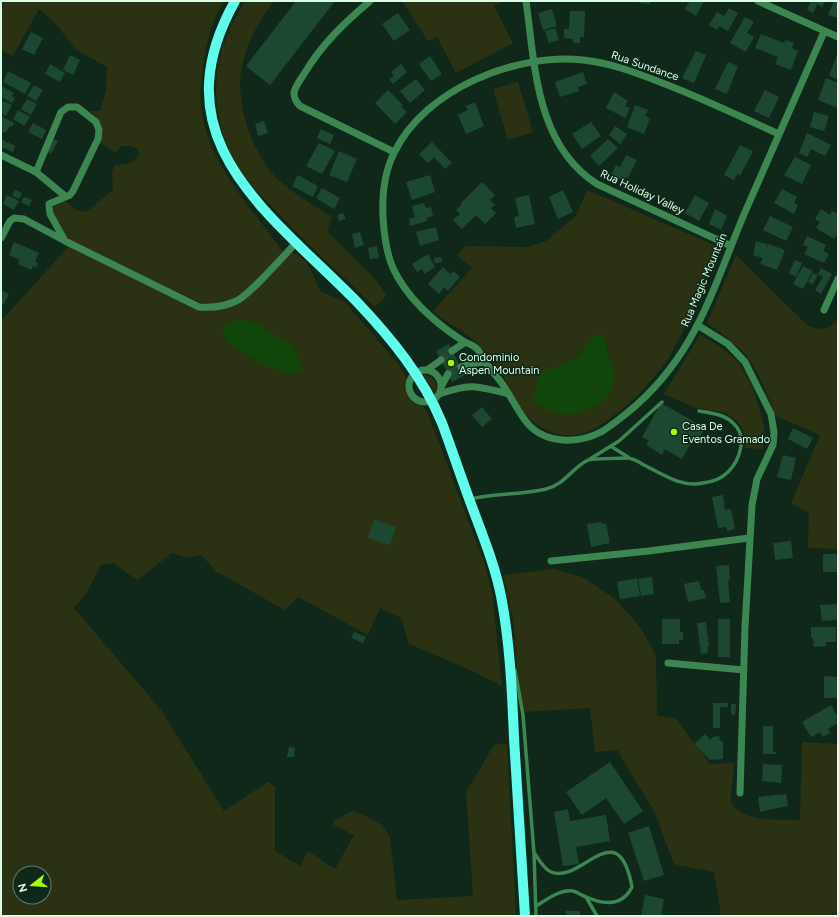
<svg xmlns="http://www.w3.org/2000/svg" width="839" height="917" viewBox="0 0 839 917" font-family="Figtree,sans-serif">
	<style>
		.green { fill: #2b3213; fill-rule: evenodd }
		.water { fill: #11460b }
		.building { fill: #1c4831 }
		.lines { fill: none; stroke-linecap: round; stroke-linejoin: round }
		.minor-tunnel { stroke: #2e4839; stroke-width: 7; stroke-dasharray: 7 3.5; stroke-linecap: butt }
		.service { stroke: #3c8652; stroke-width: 3.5 }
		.minor { stroke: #3c8652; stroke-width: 7 }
		.primary { stroke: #60fdec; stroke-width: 10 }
		.poi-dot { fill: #a1fc06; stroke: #10281a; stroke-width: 1.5 }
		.labels { text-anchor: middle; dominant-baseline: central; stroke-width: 3; stroke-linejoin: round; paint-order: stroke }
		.street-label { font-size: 11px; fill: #d7ffe6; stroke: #10281a }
		.poi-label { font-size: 11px; fill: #d7ffe6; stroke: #10281a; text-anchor: start }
	</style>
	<rect width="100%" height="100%" fill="#10281a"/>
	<!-- green -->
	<path class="green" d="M1,1H224C211,21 206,44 203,67C202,80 199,94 201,107C208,164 251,207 283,252C260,276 238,310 201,303L68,239L54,214V207L65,201L77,210L86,212L113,190L112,172L115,165L131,163L139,155L138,149L131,146H121L115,153L99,142C105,129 99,121 91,111H100L106,91L107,67L75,49L56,24L39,9L13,56L1,50Z
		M245,1H274C259,21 247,42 242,66C234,102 253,159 282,183C297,196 315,206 332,217L327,231L374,278L387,295L375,307C344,277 312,249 283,218C269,203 251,187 240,170C205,114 210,55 245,1Z
		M402,1H505L494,6L513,43L456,73L437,37L428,41Z
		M518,82L533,132L508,140L493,89Z
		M587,190L721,248C705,282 691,319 672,352C657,379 616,420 587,432C571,439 549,434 536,424C522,413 515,397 507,382C500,372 483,349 475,341C463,330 446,322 433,311L472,268L457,255L466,246L528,247L546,241L576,216ZM606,338L609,357L615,374L566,362C577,356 585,351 590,339Z
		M69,246L199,309L228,307L291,252C309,259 313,275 320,291L345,302L399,365L405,375L409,396L423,406L428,414L485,565L492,592L502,686L466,668L409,644L401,618L380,608L368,635L298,597L285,610L217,572L202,556L197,555L189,558L172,553L137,580L113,563L101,565L86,594L74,608L161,710L224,811L268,782L275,787V851L300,866L308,851L335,869L354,835L334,825L333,821L352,811C368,817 382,821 390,837L397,900L473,896L466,792L494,745L504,743L507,745L516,916H1V319H3ZM268,330L279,339L293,346L304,369ZM20,873H44V897H20Z
		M736,255L807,325C819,331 830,331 838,318V549L808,548L809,513L791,503L820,435L776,416C766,392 758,367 739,348C730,339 718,331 707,323Z
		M700,335C712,342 725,349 736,360C750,375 763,413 765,434C765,438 764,444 763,449L745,448L743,429L737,421L726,413L696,408L664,394Z
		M423,374L434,379L437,387L434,394Z
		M554,569L582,577L615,599L641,628L656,656L657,716L675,718L710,764L734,763C734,769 730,798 731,801C739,823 781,819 800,820L802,742L838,744V916H721L714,872L674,864L654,811L617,750L595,752L590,708L521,712L513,619L503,575Z"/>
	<!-- water -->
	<path class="water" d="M240,320L256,323L293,346L304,369L290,373L267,367L227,342L222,332L224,324Z
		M595,335H602C608,341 607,349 609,358C611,363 615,369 615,375C613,403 580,420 555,413C547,411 540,405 533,402L539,373C551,368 566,364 577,356C586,350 587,341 595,335Z"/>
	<!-- building -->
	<path class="building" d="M296,1H335L270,85L246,66Z
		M639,1H650V4L639,3Z
		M690,1H704L696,16L685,9Z
		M811,1H825L822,7L817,4L813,13L807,10Z
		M834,1H838V18L828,15Z
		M729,8L738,13L728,31L719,26L717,30L709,25L717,12L724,16Z
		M552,9L557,26L543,30L538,13Z
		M570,11H585L584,37H580V43H573V39L564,38V29H569Z
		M398,13L410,30L394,41L382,24Z
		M745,17L754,22L747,33L754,37L746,52L730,43Z
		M555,28L559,40L549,43L545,31Z
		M31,32L43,38L34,55L22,49Z
		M761,34L784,43L786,40L794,43L792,48L798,51L791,70L775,64L778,57L755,48Z
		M696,51L706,55L694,83L682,78Z
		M837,54H838V79L829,76Z
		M70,55L80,60L73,75L63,70Z
		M430,56L442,74L431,81L419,64Z
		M728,62L738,66L727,94L715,89Z
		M50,64L65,73L60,82L45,74Z
		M401,64L407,72L393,84L389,79L394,76L391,72Z
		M8,71L31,83L25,94L3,82Z
		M583,72L587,84L578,87L579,91L560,97L555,82Z
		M826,78L838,83V108L818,100Z
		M416,79L425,90L410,103L400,91Z
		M34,85L43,90L36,101L27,96Z
		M2,86L14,93L12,96L15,98L12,103L1,97Z
		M388,90L403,105L401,107L407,112L395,124L375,103Z
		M765,90L779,97L769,118L754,111Z
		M614,92L628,101L625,106L630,108L625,118L606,108Z
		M27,99L37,104L31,115L21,109Z
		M1,100L12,105L6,116L1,113Z
		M475,102L484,126L466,134L458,115L468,110L466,106Z
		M635,105L648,110L645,116L650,118L644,134L627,127Z
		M18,110L30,117L24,126L13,119Z
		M814,112L829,116L824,131L810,127Z
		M1,116L14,123L12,127L10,126L5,133L1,131Z
		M264,121L268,133L258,136L255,124Z
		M591,122L601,136L582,149L572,134Z
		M33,123L46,130L42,139L28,132Z
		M615,126L627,134L620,144L609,135Z
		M321,129L334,135L330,144L317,138Z
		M807,133L831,145L825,156L811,149L807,157L799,153Z
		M1,139L15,146L13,152L1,147Z
		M54,139L58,141L51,154L47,151Z
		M608,139L618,148L599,166L590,156Z
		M432,142L452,163L445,169L434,157L428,163L419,154Z
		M319,143L335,151L322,174L306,166Z
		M740,145L753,151L740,176L737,174L734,180L724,175Z
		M339,151L357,159L347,182L329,175Z
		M626,155L637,160L628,178L626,177L624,181L611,175L616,165L620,167Z
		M795,157L811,165L802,184L784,175Z
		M298,175L318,186L313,197L292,186Z
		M430,175L435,192L412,200L406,182Z
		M482,182L495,195L490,200L495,205L491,208L496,213L485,224L476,215L462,229L453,220L460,214L456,210L462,204L461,203Z
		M322,188L340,198L334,209L316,198Z
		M782,189L797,197L794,203L798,205L794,214L774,203Z
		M15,190L22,193L19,199L12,195Z
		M563,190L573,212L558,219L549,197Z
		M7,195L19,201L14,210L3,204Z
		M529,195L535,224L516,228L514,217L519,216L515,198Z
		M695,195L709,203L699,221L685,213Z
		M24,197L32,200L29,206L21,202Z
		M424,203L426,208L431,207L433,216L427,218V221L410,226L409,219L415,217L412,206Z
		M715,209L727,216L721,230L709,224Z
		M821,209L830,215L832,211L838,214V233L834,239L816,228L820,222L815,219Z
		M343,213L346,219L339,221L337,215Z
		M770,216L793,227L786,241L763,230Z
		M436,227L439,240L420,246L416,232Z
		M360,232L364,245L355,248L352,234Z
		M807,236L826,245L823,251L829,254L824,263L804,254L808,247L803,245Z
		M756,241L767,244L765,252L768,244L785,250L777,270L760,264L763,258L753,255Z
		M14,242L39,253L35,262L38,263L36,268L33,266L31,270L18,264L20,260L9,255Z
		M377,246L379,258L370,259L368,248Z
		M428,254L435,267L424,274L422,269L417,272L412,264Z
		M441,257L442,262L435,263L434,258Z
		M795,260L802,263L796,277L789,273Z
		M803,266L813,271L803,289L793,284Z
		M443,267L450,274L453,271L460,277L448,291L444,287L439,294L428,284Z
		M821,268L832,274L821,294L815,290L823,277L818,274Z
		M813,273L818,275L813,284L808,282Z
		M1,290L9,294L4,304L1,303Z
		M449,344L465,375L452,382L436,351Z
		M661,403L705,428L696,443L692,441L682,459L665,449L662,455L646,445L649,441L642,437Z
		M482,407L492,419L482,427L472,415Z
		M793,428L813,438L807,449L788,439Z
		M783,455L796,458L791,480L777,477Z
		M723,495L725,510L731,509L735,529L727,531L726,527L718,528L712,497Z
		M374,520L396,527L390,545L368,538Z
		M601,522L602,524L606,523L610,543L591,547L587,524Z
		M791,541L793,558L775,560L773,543Z
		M823,554H838V572H823Z
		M729,565L730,580L728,581L730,602L720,603L716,566Z
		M652,577L654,594L641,596L638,579Z
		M637,578L640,596L620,599L617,582Z
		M699,581L701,590H704L706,598L688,602L684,584Z
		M838,604L837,620L822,621L820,605Z
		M662,619H680V632H683V640H679V644H662Z
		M718,619H730V657H718Z
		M706,622L709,647H707L708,653L701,654L697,623Z
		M811,627H836V642H826V646L814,647L813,638H811Z
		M354,632L366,637L363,643L351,638Z
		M824,676L838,677V698H824Z
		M713,703H728V707H720V728H713Z
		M731,704H736L735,715L731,714Z
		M831,705L838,717V723L828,729L830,733L823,737L820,732L811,737L802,722Z
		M763,726H773V752H776V754H763Z
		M705,734L710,740L713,737L719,736L720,741H723V759L710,760L694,744Z
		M289,747L295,748L294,757H287Z
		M610,762L643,811L624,824L606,798L582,815L566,792Z
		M763,764L782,765L781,783L762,781Z
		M786,794L788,806L760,812L758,797Z
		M568,809L570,821L606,815L610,841L576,847L579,864L563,866L554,812Z
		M649,826L664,875L644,881L628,833Z
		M645,895L664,899L661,916H641Z
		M566,911H580V916H566Z"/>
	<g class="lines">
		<!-- minor-tunnel -->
		<path class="minor-tunnel" d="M441,360L452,351
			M448,374L461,367"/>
		<!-- service -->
		<path class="service" d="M612,447L628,457
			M590,459L619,441L662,402
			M471,499C495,493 521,495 546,489C564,485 572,468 588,460C591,459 622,458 627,458C633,458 639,462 644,465C662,474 682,488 703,483C712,482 722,478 728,472C740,460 748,436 733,423C724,414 711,413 699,411
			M515,670L523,715L534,853L536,916
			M535,854C539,860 544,869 551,872C581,885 618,811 632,887C622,907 603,905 584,896C581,895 577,892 573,891C560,889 546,900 536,906
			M586,897L597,916"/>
		<!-- minor -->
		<path class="minor" d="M370,1C344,23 322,44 304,74C301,79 295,86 294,93C294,99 296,102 300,106L394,152
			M526,1C535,66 536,145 597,184L731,246
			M758,1L838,37
			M779,134C741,117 704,99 665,84C639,74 612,63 583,60C515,53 425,89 394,153C384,173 382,195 383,217C384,235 386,252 393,268C406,297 434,322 460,339C466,344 471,343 476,348C483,355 478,352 483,359C489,368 497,376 503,385C512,398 518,412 528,424C546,444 578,444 601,432C610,427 618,420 627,413C696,357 712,290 745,212C771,152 798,92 824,32
			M1,155L36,172
			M65,196L36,172L61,112L68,107H77L96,122L99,130L98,139L73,191L70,195L49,204L50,214L65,241
			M1,238L10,221L14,218L24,219L65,241L199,307C212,308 224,307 236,301C249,296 284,255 297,242
			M824,310L838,279
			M699,326L728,344L745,362L771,414L774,432L773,445L757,479L752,505L745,627L740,793
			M452,351L464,343
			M461,367L484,361
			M427,370L441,360
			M409 386a16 16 0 1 1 32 0a16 16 0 1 1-32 0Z
			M441,387L448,374
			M439,394C473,383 475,386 509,394
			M551,561L649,551L749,538
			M668,663L744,670"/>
		<!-- primary -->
		<path class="primary" d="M235,1C157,141 270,213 358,303C392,339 423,377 442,423C452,450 461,477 471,504C482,534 495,565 501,596C510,643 512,690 514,738C518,797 521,857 525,916"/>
	</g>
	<!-- markers -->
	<g class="poi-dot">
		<circle cx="451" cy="363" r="4"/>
		<circle cx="674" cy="432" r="4"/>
	</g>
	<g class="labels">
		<!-- street labels -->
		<g class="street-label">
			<text transform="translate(645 66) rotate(19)">Rua Sundance</text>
			<text transform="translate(642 192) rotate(25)">Rua Holiday Valley</text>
			<text transform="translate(704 280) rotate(-67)">Rua Magic Mountain</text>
		</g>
		<!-- poi labels -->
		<g class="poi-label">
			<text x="459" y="357">Condominio<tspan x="459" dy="13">Aspen Mountain</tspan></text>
			<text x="682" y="426">Casa De<tspan x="682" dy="13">Eventos Gramado</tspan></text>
		</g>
	</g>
	<!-- border -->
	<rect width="839" height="917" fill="none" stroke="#d7ffe6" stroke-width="4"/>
	<!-- north arrow -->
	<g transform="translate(32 885) rotate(253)"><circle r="19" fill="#10281a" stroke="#607e6c"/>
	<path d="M0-3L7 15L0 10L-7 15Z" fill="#a1fc06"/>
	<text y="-6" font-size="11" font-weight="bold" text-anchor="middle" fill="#d7ffe6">N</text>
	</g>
</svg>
